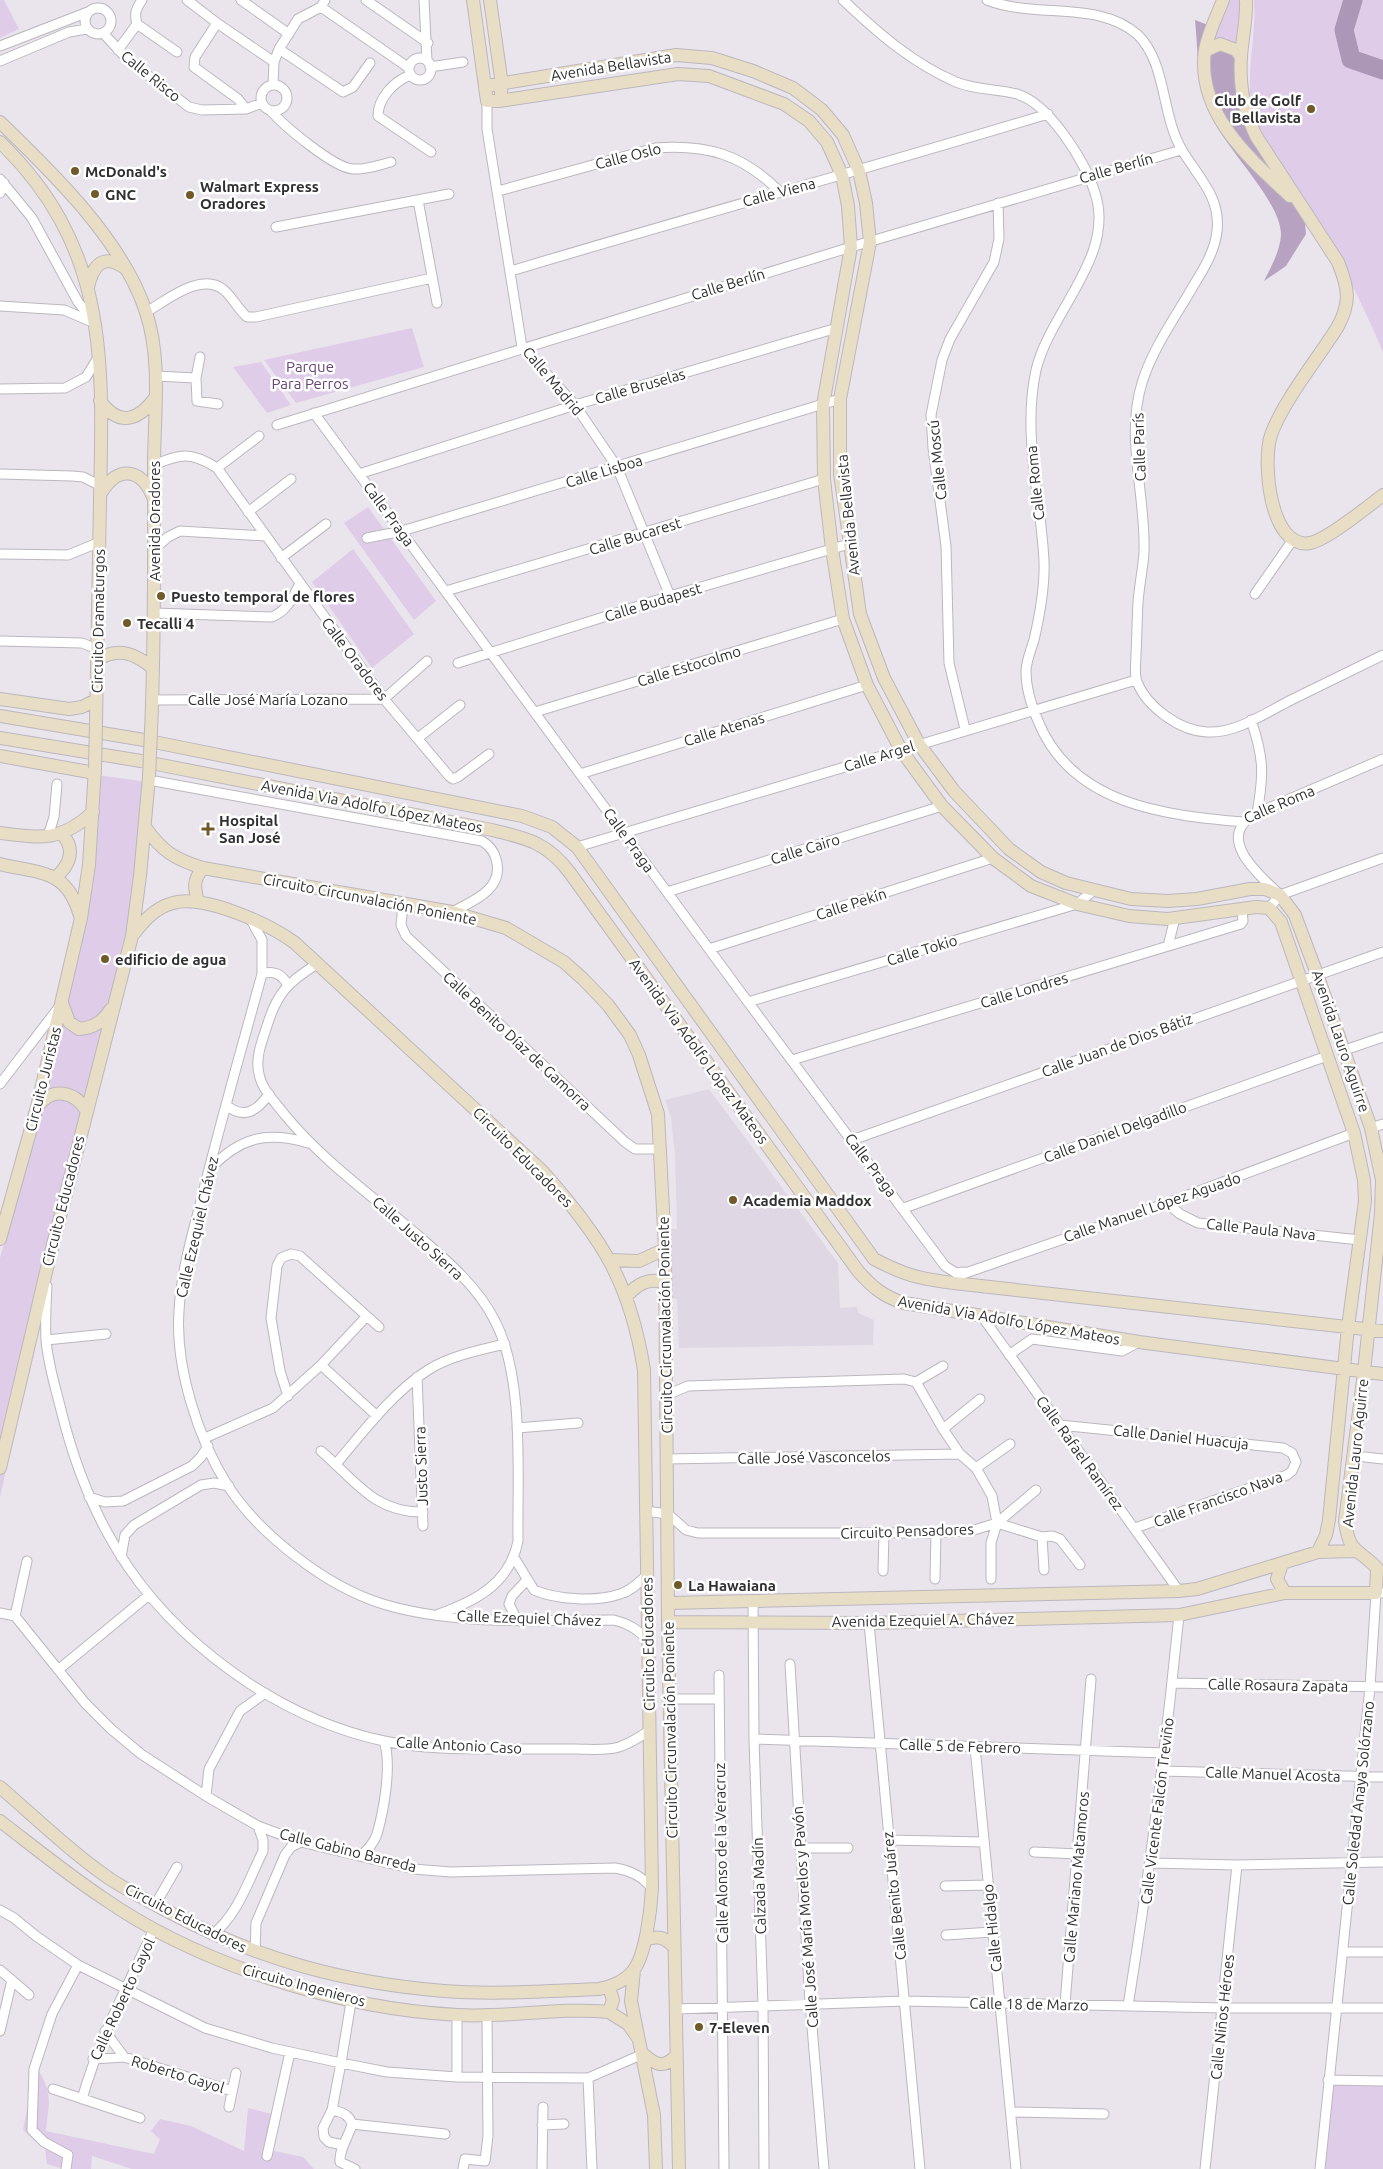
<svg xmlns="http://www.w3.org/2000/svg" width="1383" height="2169" viewBox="0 0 1383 2169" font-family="Ubuntu,sans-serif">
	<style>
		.built { fill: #e0d7e4 }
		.green { fill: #dfcce8 }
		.forest { fill: #b7a2c1 }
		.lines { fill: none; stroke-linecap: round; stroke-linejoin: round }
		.river { stroke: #ad97b6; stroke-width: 19 }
		.street-casing { stroke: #bcb7be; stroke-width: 11 }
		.secondary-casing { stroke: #bcb7be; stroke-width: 14 }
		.street { stroke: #fff; stroke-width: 9 }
		.secondary { stroke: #e8dec5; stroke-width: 12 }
		.secondary-bridge-casing { stroke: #bcb7be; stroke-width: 14; stroke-linecap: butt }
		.secondary-bridge { stroke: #e8dec5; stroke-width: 12 }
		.poi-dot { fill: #705a2a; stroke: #fff; stroke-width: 2 }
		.labels { text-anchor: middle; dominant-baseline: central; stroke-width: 5; stroke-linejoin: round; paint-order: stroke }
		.street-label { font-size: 15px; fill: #302f31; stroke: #fff }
		.poi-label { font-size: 15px; font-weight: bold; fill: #302f31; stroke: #fff; text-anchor: start }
		.park-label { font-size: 15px; fill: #664673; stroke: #fff }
	</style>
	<rect width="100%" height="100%" fill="#eae5ec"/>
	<!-- built -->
	<path class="built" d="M709,1089L838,1263L840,1308L857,1307L858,1313L874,1320L873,1345L679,1348L677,1299L672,1298L670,1229H677L675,1155L671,1118L665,1100Z"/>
	<!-- green -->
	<path class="green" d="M0,0H4L19,29L0,38Z
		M1226,0H1244L1240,51L1208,54Z
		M1254,0H1383V352C1362,303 1339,256 1311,210C1296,185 1259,140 1253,113C1244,76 1257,37 1254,0Z
		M412,328L424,367L296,403L264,360Z
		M261,362L291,405L267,413L233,367Z
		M368,507L436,601L414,620L344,523Z
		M353,549L414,634L372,668L312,582Z
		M97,775L148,782L140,876L0,1497V1258L26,1168L66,1004Z
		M39,2071C54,2097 48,2104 46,2131L154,2154L160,2139L151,2131L160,2119L191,2126L244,2151L248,2108L276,2115L269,2150L303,2157L314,2169H132L92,2156L91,2169H63L47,2164L45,2149L23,2130L34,2073Z
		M1328,2080L1383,2081V2169H1319Z"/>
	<!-- forest -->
	<path class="forest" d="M1195,20L1216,28L1208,53L1225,49L1239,59L1240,99L1304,213L1306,234L1286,266L1264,281C1271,267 1280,251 1281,235C1281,199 1221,146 1207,107C1197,79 1198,49 1195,20Z"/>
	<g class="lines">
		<!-- river -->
		<path class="river" d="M1353,0L1344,30L1351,59L1383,70"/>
		<!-- street casing -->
		<g class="street-casing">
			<path id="street" d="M142,0C136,9 134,14 137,24L177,52
				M187,0L217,23L195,57L194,67L238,99L246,109
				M241,0L289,34
				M366,0L428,43
				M424,0L427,61
				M843,0C878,33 912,63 956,82C975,90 998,89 1017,94C1049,103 1086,163 1095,193C1116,256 1050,311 1036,370C1022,435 1041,497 1044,561C1045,587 1040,614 1034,640C1031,650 1026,661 1026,672C1026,689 1032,707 1038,721C1072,805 1164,815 1243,822
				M987,0C1036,19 1100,0 1138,35C1167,64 1161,115 1182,150C1198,177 1221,197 1217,231C1215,250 1205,267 1195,283C1177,315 1153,347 1142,383C1125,437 1146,496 1144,552C1143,569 1139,586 1138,603C1137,619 1137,637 1136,654C1136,662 1134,674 1137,682C1147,707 1180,731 1207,732C1236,734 1267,712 1291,700C1322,685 1352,670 1383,655
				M321,7L409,68
				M85 21a13 13 0 1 1 26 0a13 13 0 1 1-26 0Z
				M217,23L274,62
				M104,34L128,60L189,107L202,110L246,109L262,103
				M0,46L88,12
				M279,49L343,92L353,87L370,63
				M118,50L137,24
				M409 69a11 11 0 1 1 22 0a11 11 0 1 1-22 0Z
				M0,61L69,32L87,29
				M430,67L463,62
				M411,75C394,81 378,98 378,116L431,152
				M261 98a13 13 0 1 1 26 0a13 13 0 1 1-26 0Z
				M273,85L274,62L279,49L298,19L321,7L325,0
				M487,101V129L522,347L575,405L617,467L670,596
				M271,111C284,126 334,168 353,169C366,170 379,165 391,162
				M0,179L32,218L78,302L94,322
				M498,191L655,148C706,144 742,154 779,191
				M0,193L4,183
				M418,200L437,303
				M276,227L449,194
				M511,271C690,217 870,168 1048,114
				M0,306L64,310L90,321
				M146,312C166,301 201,271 224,290C233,298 238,309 247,317H256L432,278
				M200,357L196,378L197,401L218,404
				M155,376L196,378
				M0,389L65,388L86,377L99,356
				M314,413L748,1002L945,1266L956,1273L964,1272
				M277,425L851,247L1181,150
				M154,465C181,453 192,452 217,468L384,699L449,776L453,779L458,777L489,754
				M217,468L259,436
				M0,474L72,476L83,477L101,486
				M359,474L575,405L837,328
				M248,512L291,479
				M367,538L402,531L840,399
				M154,549L168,537L180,531L266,536
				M0,554L68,555L100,542
				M281,558L326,524
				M446,591L824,479
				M1255,594L1292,541
				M154,613L272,617C288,610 292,598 300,584
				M0,641L82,643L97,649
				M458,663L670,596L849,544
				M384,699L427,661
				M152,700L384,699
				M535,712L843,619
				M1251,720C1264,758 1264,774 1257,813
				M965,729L949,663L946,546L933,448L931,415L942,360L950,339L994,262L999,239L998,203
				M418,738L460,705
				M580,774L867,685
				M149,780L482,841C490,846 494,851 496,859C505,889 473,901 452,912
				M48,836L54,817L57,784
				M577,847L1136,680
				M1276,891C1254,871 1215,835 1257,813L1383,759
				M667,892L942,806
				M403,905L401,925L406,936L625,1142L635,1149H661
				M1269,908L1280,895L1383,858
				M250,918L262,940V974C242,1047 221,1120 203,1193C193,1232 181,1272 179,1311C175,1367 198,1439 228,1486C260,1535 327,1587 383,1604C455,1626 539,1620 614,1620C629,1624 637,1629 648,1640
				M1168,946L1175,918
				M709,949L993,858
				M317,964C288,982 277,993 267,1026C262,1041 255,1058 259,1074C262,1090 276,1103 285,1115C322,1160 370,1194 414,1232C444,1258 477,1285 495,1321C525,1379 517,1476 518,1541C510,1583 476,1601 439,1614
				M262,974C273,970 282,974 287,984
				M748,1002L1077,904L1093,891
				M1345,1050L1383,1037
				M792,1060L1241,924L1243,921L1242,909
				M0,1084L59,1007
				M226,1105C244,1120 257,1111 269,1094
				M1371,1128L1383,1124
				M852,1140L1383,952
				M210,1169C240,1137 267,1131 308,1143
				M1167,1203L1180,1214L1198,1223L1360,1240
				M904,1208L1327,1056
				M960,1275L1167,1203L1354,1133
				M47,1286C46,1304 45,1322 46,1340C48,1365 56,1389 62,1414C92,1532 147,1616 250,1684C290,1710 337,1731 384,1741C421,1749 461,1749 499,1749C524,1749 550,1749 575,1749C589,1749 605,1751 619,1747C631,1743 640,1737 650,1730
				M981,1315L1179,1591
				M46,1340L106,1334
				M1009,1355L1032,1339L1122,1351L1139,1342
				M321,1365L377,1416
				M417,1377L423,1526
				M916,1382L943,1366
				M667,1395L688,1386L904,1379L916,1382L943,1429L960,1454L976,1468L992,1496L997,1523L991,1543V1579
				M288,1396L280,1371L271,1318L277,1266L281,1258L291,1254L300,1256L379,1327
				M1060,1425L1283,1448L1292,1453L1296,1462L1292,1471L1287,1475L1135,1528
				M517,1428L578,1423
				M943,1429L980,1399
				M205,1438L273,1408L321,1365L366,1317
				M321,1451C354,1479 374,1513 423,1512
				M1365,1457L1383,1459
				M667,1459L960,1454
				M336,1464C363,1432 392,1393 428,1370C450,1356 480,1350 505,1344
				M976,1468L1010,1444
				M89,1497L105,1502L123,1501L192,1466L201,1457L208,1446
				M645,1511L668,1514L686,1530L698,1533H936L974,1530L997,1523L1036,1490
				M997,1523L1042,1537L1052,1536L1060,1539L1080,1565
				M1042,1537L1044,1570
				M121,1557L125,1535L134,1525L201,1485L214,1483L229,1486
				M515,1559L534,1590C557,1600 597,1602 620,1594C631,1591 638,1583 646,1576
				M883,1571L884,1533
				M935,1579L936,1533
				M753,1603L754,1739L763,2005L764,2169
				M0,1613L15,1616L85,1703L111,1729L141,1754L206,1796L258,1826L301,1842L413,1869L451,1872L615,1868C632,1871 641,1876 652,1888
				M15,1616L27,1561
				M517,1620L509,1604L512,1596L526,1581
				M869,1623L920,2169
				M790,1664L810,2003L824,2169
				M58,1670L149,1595
				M719,1675L724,2169
				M1172,1683L1383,1687
				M670,1699H718
				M754,1739L1165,1753
				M975,1747L1016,2169
				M1163,1771L1383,1777
				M206,1796L209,1769L240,1711L265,1693
				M889,1840L984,1842
				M800,1848H848
				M1034,1852L1078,1854
				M361,1856C368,1849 374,1843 377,1834C384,1810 392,1764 384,1741
				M1151,1863L1237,1865L1383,1862
				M945,1886L988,1885
				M155,1905L177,1867
				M0,1910L14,1918L36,1936L78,1965L205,2028L272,2048L341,2063L387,2072L457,2077L588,2078L643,2054
				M212,1935C238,1915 249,1879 263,1851V1840L258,1826
				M946,1935L992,1932
				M255,1952L256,1923L285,1855L291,1847L301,1842
				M1343,1952H1383
				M0,1970L29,1995
				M1065,2004L1091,1679
				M1128,2006C1149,1876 1166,1746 1179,1615
				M676,2009L905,2001L1223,2008H1383
				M0,2031L12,1980
				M105,2031L124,2057
				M93,2059L124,2057L232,2091
				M457,2077V2015
				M588,2078L592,2169
				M1328,2080L1383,2081
				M53,2089L140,2118
				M82,2099C99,2039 128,1985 154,1929
				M229,2107L236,2073
				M332,2110C341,2112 349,2114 352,2124
				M1011,2112L1104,2114
				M542,2125L564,2124
				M343,2145L329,2142L324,2137L323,2128L332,2110L341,2063L351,2002
				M267,2156L290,2052
				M66,2169L68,2155L44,2142L32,2130L34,2069L52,2014L78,1965
				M355,2169L340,2162C339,2148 349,2137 352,2124L445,2134
				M463,2169L465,2159L485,2161L488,2136L487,2015
				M542,2169L543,2107
				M1205,2169L1237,1865
				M1320,2169L1370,1687L1376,1593H1383"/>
		</g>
		<!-- secondary casing -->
		<g class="secondary-casing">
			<path id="secondary" d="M473,0L487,101H499L678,74L709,76L784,104L809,121L827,142L842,175L848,206L851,247L823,405L824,479L832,549L843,619L867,685L901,750L942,806L993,858L1031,886L1077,904L1129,916L1168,919L1256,907L1269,908L1281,922L1354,1133L1364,1180L1365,1201L1348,1327L1329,1520L1326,1535L1318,1552
				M490,0L502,85L501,93
				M1223,0C1217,16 1208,33 1205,50C1196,113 1249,158 1290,196
				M1246,0C1247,20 1242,38 1241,57C1239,85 1244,111 1256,136L1338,262C1349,289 1351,303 1337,328C1318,358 1282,403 1271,435C1262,462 1270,550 1310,543C1327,540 1367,507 1383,495
				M1205,51L1220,44L1236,50L1241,57
				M486,86L676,55L712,58L753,71L793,88L822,110L843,135L859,171L866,203L870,242L840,399V474L860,614L884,678L919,744L954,791L1009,849L1041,872L1066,883L1131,899L1168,901L1197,899L1250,889H1265L1280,895L1295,915L1317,974L1371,1128L1382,1180L1381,1213L1364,1372L1345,1521C1349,1554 1358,1548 1377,1568L1376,1593H1285L1179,1615L869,1623L668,1622
				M0,122C53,173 123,241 146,312C162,360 154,416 154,466C154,555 155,643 151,731
				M0,142C109,248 103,359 100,500C99,574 97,648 96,723
				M88,287C93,265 103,253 125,268
				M100,401C119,427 138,421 155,398
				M101,493C118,465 141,468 153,497
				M97,660C119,646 135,654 153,668
				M0,699L69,709L82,707L96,700
				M0,716L144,740L522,816L552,827L577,847L874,1259C904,1275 920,1279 954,1283L1383,1331
				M0,738L141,761L492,830C527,838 548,843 570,873L858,1271C872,1287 884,1297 904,1303L1139,1342L1383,1374
				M0,756L95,773
				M145,827C162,851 174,859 203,868L452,912L506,928L564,962L583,979L608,1005L630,1035L639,1055L658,1114L665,1249L668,1622L679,2169
				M0,833C41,838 61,842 93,812
				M0,864C41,874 67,869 80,916
				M56,877C70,865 76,849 62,834
				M198,902C194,887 193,880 203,868
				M62,1003L69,1022L79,1029C94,1028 103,1021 111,1009
				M38,1106C52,1087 74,1091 86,1110
				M0,1239L37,1107L81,918L89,865L95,768
				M610,1260L639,1261L665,1249
				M627,1296C638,1283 649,1278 665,1282
				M0,1468L47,1268L132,936L140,876L149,777
				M1282,1564L1277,1579L1285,1593
				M669,1603L1179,1591L1197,1589L1318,1552L1355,1551
				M0,1787C36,1818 71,1852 110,1879C130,1892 152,1903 173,1914C260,1960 346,1983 444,1991C495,1995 548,1991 599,1989C611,1987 625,1981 633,1971C646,1955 651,1908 652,1888L644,1370C630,1281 601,1237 542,1171L295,943C269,924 204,894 173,903C154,908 143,922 132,936
				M0,1821C34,1847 67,1874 103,1898C199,1965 341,2009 458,2015C508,2018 559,2007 609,2012L628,2024L638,2038
				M645,1940C657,1935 665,1937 674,1947
				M634,1970L631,2001L654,2115L656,2169
				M609,2012L613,2000L609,1987
				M643,2054C656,2065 663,2069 676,2056"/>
		</g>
		<!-- street -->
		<use href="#street" class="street"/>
		<!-- secondary -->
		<use href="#secondary" class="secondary"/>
		<!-- secondary-bridge casing -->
		<g class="secondary-bridge-casing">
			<path id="secondary-bridge" d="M95,768L96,723
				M149,777L151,731"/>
		</g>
		<!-- secondary-bridge -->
		<use href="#secondary-bridge" class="secondary-bridge"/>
	</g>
	<!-- markers -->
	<g class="poi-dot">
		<circle cx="1311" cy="109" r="5"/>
		<circle cx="75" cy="171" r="5"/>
		<circle cx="95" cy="194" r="5"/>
		<circle cx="190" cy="195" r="5"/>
		<circle cx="161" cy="596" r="5"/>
		<circle cx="127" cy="623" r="5"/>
		<path d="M205.5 821.5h5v5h5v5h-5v5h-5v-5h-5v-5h5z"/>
		<circle cx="105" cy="959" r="5"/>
		<circle cx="733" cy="1200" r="5"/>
		<circle cx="678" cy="1585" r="5"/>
		<circle cx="699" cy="2027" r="5"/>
	</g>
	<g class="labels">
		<!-- street labels -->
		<g class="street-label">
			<text transform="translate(611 66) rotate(-9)">Avenida Bellavista</text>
			<text transform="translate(151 76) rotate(39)">Calle Risco</text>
			<text transform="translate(628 156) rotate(-14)">Calle Oslo</text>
			<text transform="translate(1116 168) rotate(-16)">Calle Berlín</text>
			<text transform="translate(779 192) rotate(-15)">Calle Viena</text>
			<text transform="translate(728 284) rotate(-17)">Calle Berlín</text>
			<text transform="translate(553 381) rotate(50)">Calle Madrid</text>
			<text transform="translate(640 386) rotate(-16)">Calle Bruselas</text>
			<text transform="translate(1139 447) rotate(-92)">Calle París</text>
			<text transform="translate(937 460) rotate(-96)">Calle Moscú</text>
			<text transform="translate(604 471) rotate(-17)">Calle Lisboa</text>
			<text transform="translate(1035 483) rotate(-96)">Calle Roma</text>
			<text transform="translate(389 514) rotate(54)">Calle Praga</text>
			<text transform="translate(848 515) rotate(-96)">Avenida Bellavista</text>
			<text transform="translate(154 521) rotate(-90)">Avenida Oradores</text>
			<text transform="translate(635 536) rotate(-17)">Calle Bucarest</text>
			<text transform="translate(653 602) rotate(-17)">Calle Budapest</text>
			<text transform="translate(98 621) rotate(-89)">Circuito Dramaturgos</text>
			<text transform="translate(355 659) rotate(53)">Calle Oradores</text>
			<text transform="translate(689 666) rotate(-17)">Calle Estocolmo</text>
			<text x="268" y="699">Calle José María Lozano</text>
			<text transform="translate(724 729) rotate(-17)">Calle Atenas</text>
			<text transform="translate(879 756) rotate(-17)">Calle Argel</text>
			<text transform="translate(1279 804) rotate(-23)">Calle Roma</text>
			<text transform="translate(372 806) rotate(11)">Avenida Via Adolfo López Mateos</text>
			<text transform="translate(629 840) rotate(54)">Calle Praga</text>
			<text transform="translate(805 849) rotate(-17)">Calle Cairo</text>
			<text transform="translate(370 899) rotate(11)">Circuito Circunvalación Poniente</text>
			<text transform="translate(851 904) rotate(-18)">Calle Pekín</text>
			<text transform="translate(922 950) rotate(-17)">Calle Tokio</text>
			<text transform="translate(1024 990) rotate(-17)">Calle Londres</text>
			<text transform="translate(517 1041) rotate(43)">Calle Benito Díaz de Gamorra</text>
			<text transform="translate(1341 1041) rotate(71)">Avenida Lauro Aguirre</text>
			<text transform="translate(1117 1045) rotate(-20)">Calle Juan de Dios Bátiz</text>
			<text transform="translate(699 1051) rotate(54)">Avenida Via Adolfo López Mateos</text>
			<text transform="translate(43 1079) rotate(-76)">Circuito Juristas</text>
			<text transform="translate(1115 1132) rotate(-20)">Calle Daniel Delgadillo</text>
			<text transform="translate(523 1157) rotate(45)">Circuito Educadores</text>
			<text transform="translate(871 1165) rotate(53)">Calle Praga</text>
			<text transform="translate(63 1201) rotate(-76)">Circuito Educadores</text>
			<text transform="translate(1152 1207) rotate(-19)">Calle Manuel López Aguado</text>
			<text transform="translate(197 1227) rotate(-77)">Calle Ezequiel Chávez</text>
			<text transform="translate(1261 1229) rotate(6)">Calle Paula Nava</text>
			<text transform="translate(418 1238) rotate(42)">Calle Justo Sierra</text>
			<text transform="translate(1009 1320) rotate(10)">Avenida Via Adolfo López Mateos</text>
			<text transform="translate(665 1325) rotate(-91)">Circuito Circunvalación Poniente</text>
			<text transform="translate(1181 1437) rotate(6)">Calle Daniel Huacuja</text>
			<text transform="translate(1080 1453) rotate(54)">Calle Rafael Ramírez</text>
			<text transform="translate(1355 1453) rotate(-84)">Avenida Lauro Aguirre</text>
			<text transform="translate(814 1457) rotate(-1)">Calle José Vasconcelos</text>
			<text transform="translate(421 1466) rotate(-92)">Justo Sierra</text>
			<text transform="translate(1218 1499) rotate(-20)">Calle Francisco Nava</text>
			<text transform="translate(907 1531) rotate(-2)">Circuito Pensadores</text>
			<text transform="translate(529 1618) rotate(2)">Calle Ezequiel Chávez</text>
			<text transform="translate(923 1620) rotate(-1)">Avenida Ezequiel A. Chávez</text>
			<text transform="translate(648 1644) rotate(-91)">Circuito Educadores</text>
			<text transform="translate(1278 1685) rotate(1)">Calle Rosaura Zapata</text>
			<text transform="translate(670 1730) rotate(-91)">Circuito Circunvalación Poniente</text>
			<text transform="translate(459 1745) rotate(3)">Calle Antonio Caso</text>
			<text transform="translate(960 1746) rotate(2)">Calle 5 de Febrero</text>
			<text transform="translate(1273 1774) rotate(2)">Calle Manuel Acosta</text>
			<text transform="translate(1358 1803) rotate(-84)">Calle Soledad Anaya Solórzano</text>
			<text transform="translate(1157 1811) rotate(-83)">Calle Vicente Falcón Treviño</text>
			<text transform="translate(348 1850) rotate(14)">Calle Gabino Barreda</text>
			<text transform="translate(721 1853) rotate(-91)">Calle Alonso de la Veracruz</text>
			<text transform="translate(1076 1877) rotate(-85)">Calle Mariano Matamoros</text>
			<text transform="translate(759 1886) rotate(-92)">Calzada Madín</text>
			<text transform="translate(894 1896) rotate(-96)">Calle Benito Juárez</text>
			<text transform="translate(805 1917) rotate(-94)">Calle José María Morelos y Pavón</text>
			<text transform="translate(186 1918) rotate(27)">Circuito Educadores</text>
			<text transform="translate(992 1928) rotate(-96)">Calle Hidalgo</text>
			<text transform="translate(304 1985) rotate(15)">Circuito Ingenieros</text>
			<text transform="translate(122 1999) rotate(-65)">Calle Roberto Gayol</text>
			<text transform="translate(1029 2004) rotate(1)">Calle 18 de Marzo</text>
			<text transform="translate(1222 2017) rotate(-84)">Calle Niños Héroes</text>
			<text transform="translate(178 2074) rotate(17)">Roberto Gayol</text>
		</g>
		<!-- poi labels -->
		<g class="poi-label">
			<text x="1301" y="100" text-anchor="end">Club de Golf<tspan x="1301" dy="17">Bellavista</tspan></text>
			<text x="85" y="171">McDonald's</text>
			<text x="200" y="186">Walmart Express<tspan x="200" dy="17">Oradores</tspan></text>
			<text x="105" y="194">GNC</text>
			<text x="171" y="596">Puesto temporal de flores</text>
			<text x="137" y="623">Tecalli 4</text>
			<text x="219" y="820">Hospital<tspan x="219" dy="17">San José</tspan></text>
			<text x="115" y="959">edificio de agua</text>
			<text x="743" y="1200">Academia Maddox</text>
			<text x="688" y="1585">La Hawaiana</text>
			<text x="709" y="2027">7-Eleven</text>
		</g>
		<!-- park labels -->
		<g class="park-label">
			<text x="310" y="366">Parque<tspan x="310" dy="17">Para Perros</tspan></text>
		</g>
	</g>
</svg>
